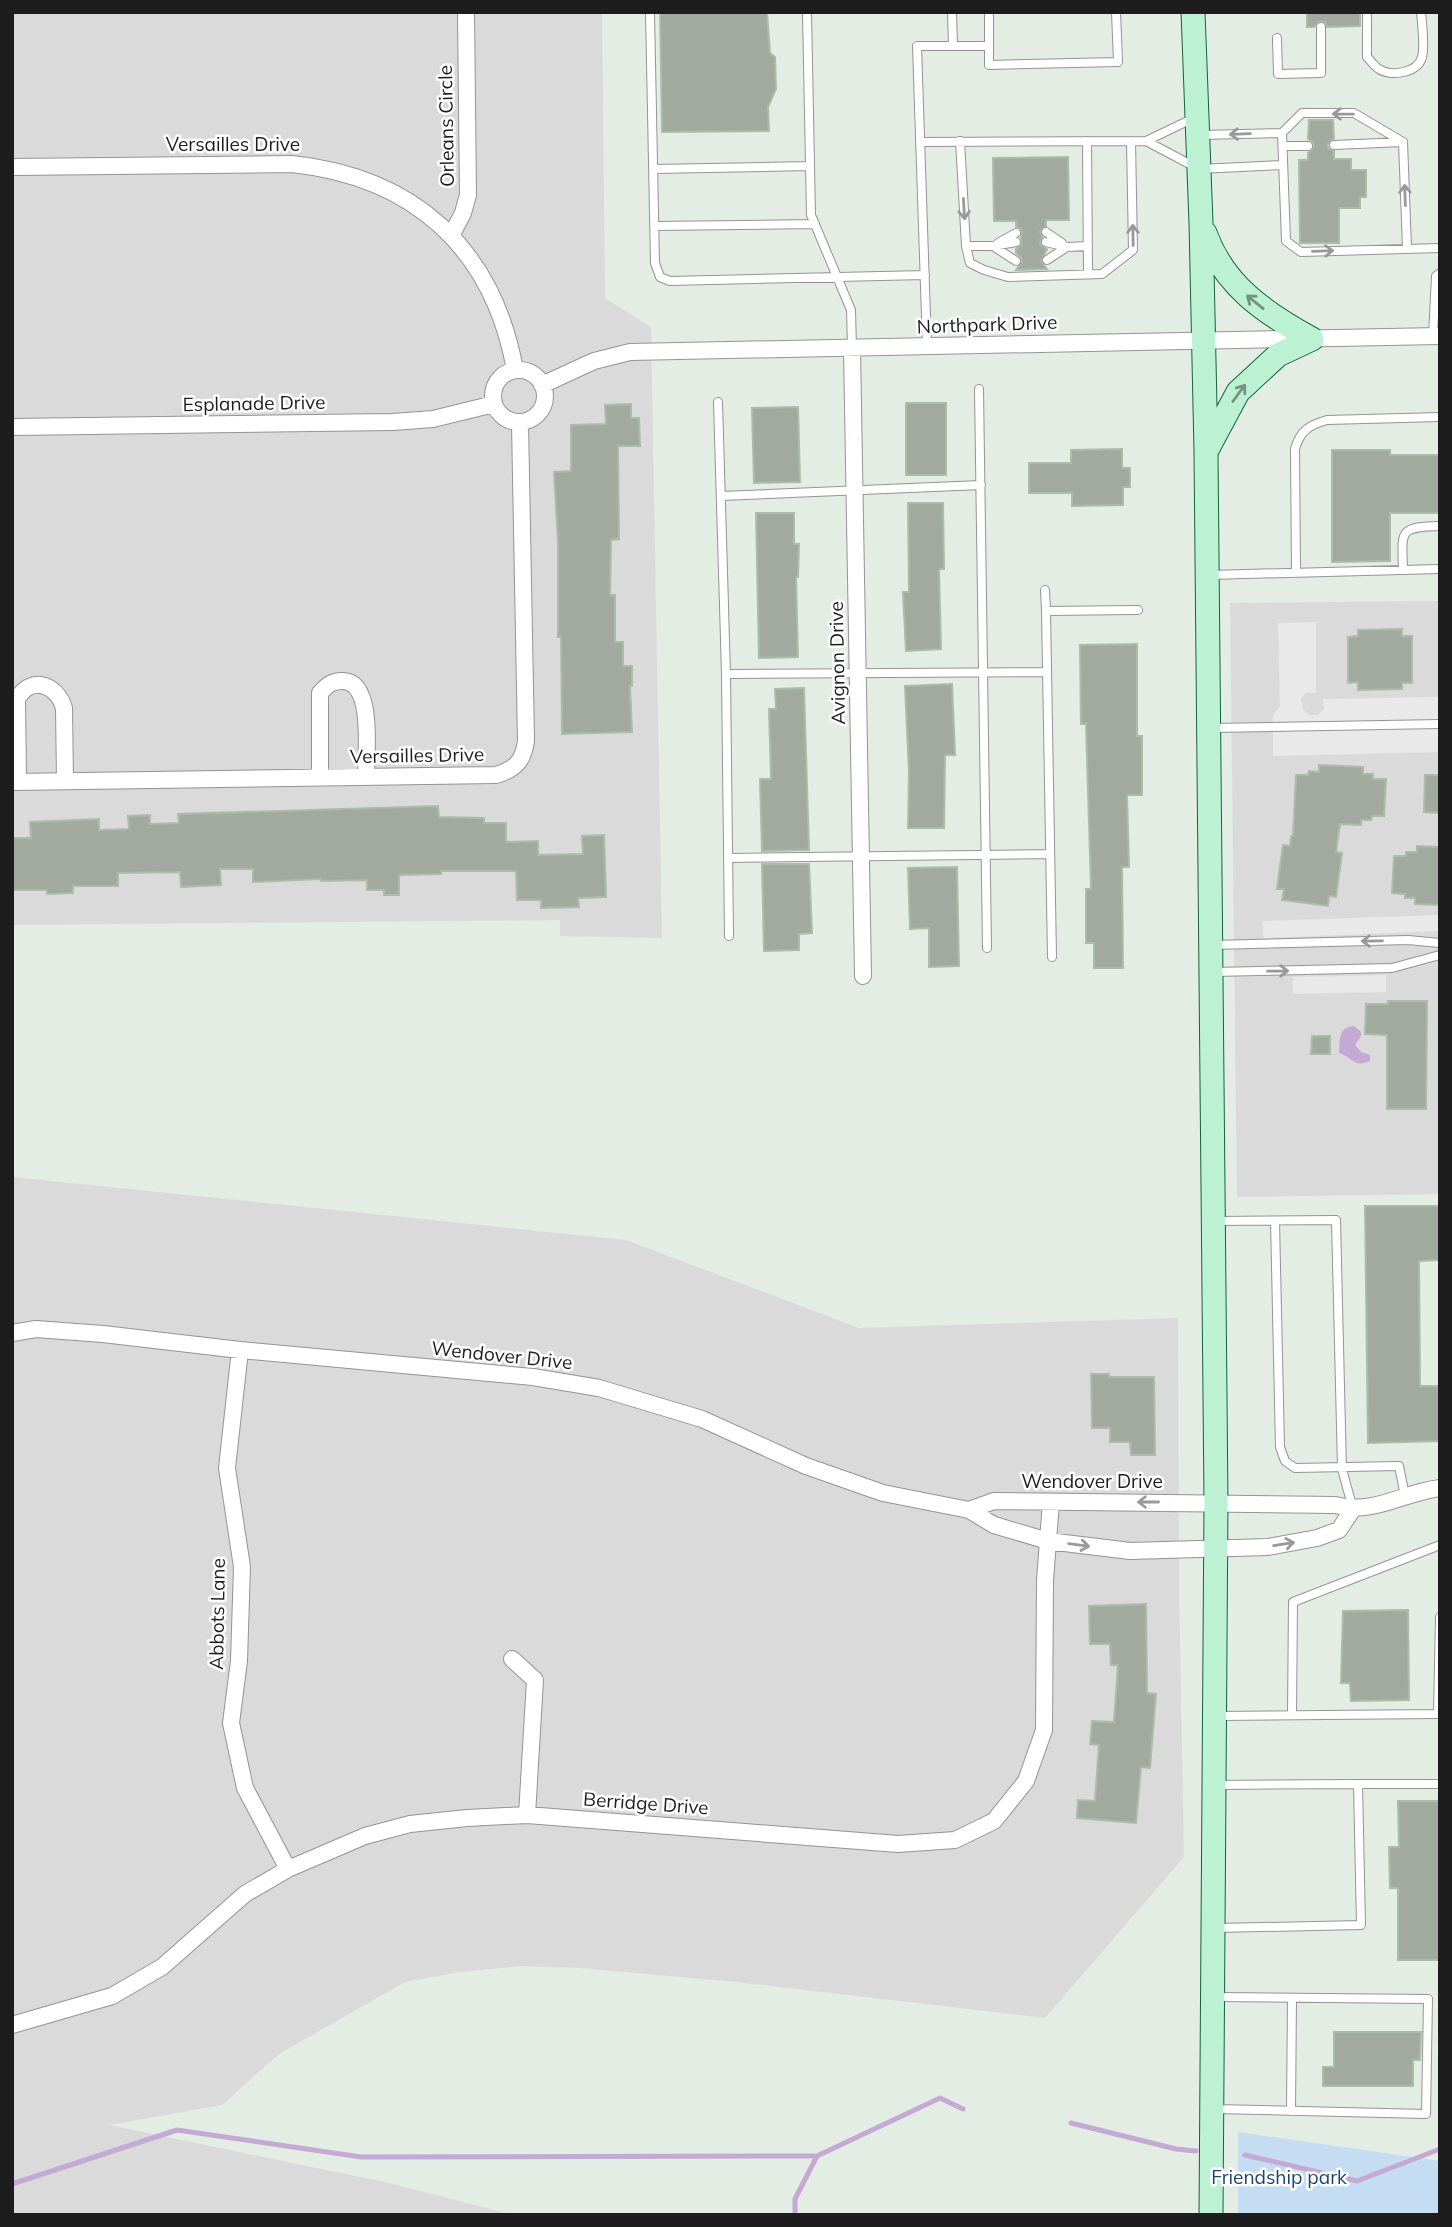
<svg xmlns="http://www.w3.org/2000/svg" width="1452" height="2227" viewBox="0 0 1452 2227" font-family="Mulish,sans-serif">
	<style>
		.residential { fill: #dadada }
		.park { fill: #c5ddf2 }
		.parking { fill: #e9e9e9 }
		.water { fill: #c4a9d5 }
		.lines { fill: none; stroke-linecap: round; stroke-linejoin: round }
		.stream { stroke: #c4a9d5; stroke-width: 5 }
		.building { fill: #a2aaa0; stroke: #abbca8; stroke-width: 2 }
		.service-casing { stroke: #949494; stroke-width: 10 }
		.minor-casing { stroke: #949494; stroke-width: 18 }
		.secondary-casing { stroke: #12653b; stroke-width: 25 }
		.service { stroke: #fff; stroke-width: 8 }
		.minor { stroke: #fff; stroke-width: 16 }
		.secondary { stroke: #bdf1d4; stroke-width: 23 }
		.oneway { stroke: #999 }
		.oneway2 { stroke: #759282 }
		.labels { text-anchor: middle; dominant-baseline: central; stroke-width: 5; stroke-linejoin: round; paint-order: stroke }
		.street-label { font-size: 19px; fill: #1d1d1d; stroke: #fff }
		.park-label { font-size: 19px; fill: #18456d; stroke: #fff }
	</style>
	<rect width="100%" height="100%" fill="#e3ede4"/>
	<!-- residential -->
	<path class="residential" d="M12,12H602L605,298L651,327L662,938L560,936V920L12,925Z
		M1440,601V1194L1237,1197L1230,603Z
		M12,1177L626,1240L859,1328L1178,1318L1179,1588L1184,1857L1045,2018L736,1982L579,1968L522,1966L460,1972L405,1982L279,2054L222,2105L109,2125L389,2183L514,2215H12Z"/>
	<!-- park -->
	<path class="park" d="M1238,2132L1440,2161V2215H1238Z"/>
	<!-- parking -->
	<path class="parking" d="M1316,622V693H1306L1301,699L1303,710L1310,715H1318L1324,709L1323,699L1440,697V752L1273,756V715L1280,706L1278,623Z
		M1440,915V931L1263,938V921Z
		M1386,975V992L1293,994V977Z"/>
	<!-- water -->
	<path class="water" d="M1354,1026L1361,1032V1036L1355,1045L1361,1052L1370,1055V1061C1353,1068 1354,1058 1339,1053C1340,1040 1338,1027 1354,1026Z"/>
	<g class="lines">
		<!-- stream -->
		<path class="stream" d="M1071,2123L1176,2149L1196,2151
			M1245,2155L1357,2181L1440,2149
			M12,2184L177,2130L361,2157L817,2156L940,2098L963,2109
			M795,2215V2199L817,2156"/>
	</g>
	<!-- building -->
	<path class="building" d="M660,12H767L770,53L775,57L776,89L768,107L769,131L662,132Z
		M1307,12H1360V26L1327,27L1325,22L1320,21L1314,27H1307Z
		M1309,120H1333L1334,138L1327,145L1329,149L1334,151V159H1351V170H1366V197H1360V208H1339V243H1300L1299,160H1308V153L1314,147L1313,142L1308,139Z
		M1068,157L1069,220H1046V226L1040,231L1042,237L1040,244L1047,249L1041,261L1047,269L1016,270L1022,262L1021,257L1016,253V249L1022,244L1021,237L1022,232L1020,228L1016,227V221H994L993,158Z
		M906,403H946V475H906Z
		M631,404V418H639L640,446H618L619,539L611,540L610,595H615V642H623V666H632V686H630L632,732L562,734L561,637H558V542L554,472L571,471V425L606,424L605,405Z
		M798,407L800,482L754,483L752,408Z
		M1122,449V468H1130V487H1123V505L1072,506V493H1029V463H1071V450Z
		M1332,450H1390V455H1440V513H1390V561L1332,562Z
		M908,503H943L944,569H939L941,649L906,651L903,592H909Z
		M756,513H794V544H799L798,577H796L798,657L759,658Z
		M1402,629V636H1412V683H1402V689L1358,690V682L1348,683V637L1358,636V630Z
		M1137,644V736H1142V795H1127L1129,867H1122L1123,968H1094V943H1086V889H1091L1086,724H1081L1080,645Z
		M952,684L955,755H945L944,828H908L909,772L905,686Z
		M804,688L809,850L762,851L760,779H771L769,709H776L775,689Z
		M1319,765L1363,767V774H1373V779H1386L1384,816H1372L1371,820H1361V825L1340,824L1336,852L1342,853L1336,897L1329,896L1328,906L1282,900L1284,889H1277L1283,845L1290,846L1291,836H1293L1296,775H1308L1309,771L1319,772Z
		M1425,775H1440V813L1424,812Z
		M438,806L439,817L484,818V823H506V842L538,841V855L583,854L582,836L604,835L606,897L578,898L579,907L541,908V900H517L516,871H441V874L399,875V895H384V890H367V880L321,881V879L253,882V869H220L221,885L181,887L180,872L118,873V886H73V893L47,894V890H12V838H31L30,822L99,819V830L129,829L128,816L150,815V824L179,823L178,814Z
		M1417,846L1440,847V905L1415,904V898H1405V894L1392,893L1394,856H1406V852H1417Z
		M762,864H809L812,933L799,934V950L764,951Z
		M957,867L959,966L929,967V928L910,929L908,868Z
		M1388,1001H1427L1426,1109H1387V1035L1365,1034L1366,1004H1388Z
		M1312,1036H1330V1054H1311Z
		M1365,1206H1440V1260L1419,1261L1420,1386H1440V1441L1368,1443Z
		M1091,1374H1109V1377H1154L1155,1455H1131L1130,1442H1110V1428H1092Z
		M1146,1604L1147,1693L1156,1694L1150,1768L1141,1767L1136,1823L1077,1818L1078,1800L1095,1801L1099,1745L1090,1744L1092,1721L1114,1722L1118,1665H1111L1110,1644H1090L1089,1606Z
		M1408,1610L1409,1700L1351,1701L1350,1683H1341L1343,1611Z
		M1398,1801H1440V1960H1398V1888H1390L1389,1847H1399Z
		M1334,2032H1421L1420,2060H1413V2086H1323V2067H1334Z"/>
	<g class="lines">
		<!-- service casing -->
		<g class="service-casing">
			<path id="service" d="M650,12L655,263L660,277L670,281L925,275
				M807,12L811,215L851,310L852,348
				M989,12V65L1118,62L1116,12
				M1367,12V57C1371,61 1374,66 1379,69C1391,77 1418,73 1422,57C1425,47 1422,23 1421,12
				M1277,38L1278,74L1321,73V27
				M953,46H989
				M1282,133L1286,241L1301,252L1440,248
				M1201,135L1282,133L1302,113H1354L1403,142
				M960,141L966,246L970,263L984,270L1008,277L1102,274L1133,250L1131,141
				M1087,141L1088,274
				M1146,141L1194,118
				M920,142L1146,141L1199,169L1283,165
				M1403,142L1407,248
				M1334,145L1403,142
				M1283,146H1308
				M653,169L810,166
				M654,226L815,224
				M1046,232L1062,243
				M1046,242L1067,247L1088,246
				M998,243L1016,233
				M966,246H993L1016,242
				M993,246L1016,261
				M1047,260L1067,247
				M1433,336L1436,276L1440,273
				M927,347L917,46H953L952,12
				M979,389L987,948
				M718,402L726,674L729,936
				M721,496L981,485
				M1403,570C1402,531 1398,527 1440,526
				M1296,573L1295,449C1300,431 1309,425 1327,420L1440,417
				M1209,575L1440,569
				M1045,590L1046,611
				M726,674L1047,672
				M1211,728L1440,724
				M728,858L1050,854
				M1212,945L1408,940L1440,943
				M1052,957L1046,611L1138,610
				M1212,972L1392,968L1440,955
				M1217,1221L1336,1220L1342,1469L1353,1509
				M1275,1221L1280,1447L1285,1461L1295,1468L1399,1466L1405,1496
				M1292,1715L1293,1602L1440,1545
				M1216,1716L1438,1714L1440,1617
				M1358,1784H1440
				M1216,1785L1358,1784L1361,1925L1216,1928
				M1214,1997L1428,1999L1426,2114L1215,2109
				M1291,2111L1292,1998"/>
		</g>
		<!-- minor casing -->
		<g class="minor-casing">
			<path id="minor" d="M12,167L292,164C414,177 493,248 515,370
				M451,236L463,213L468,195L466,12
				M852,349L863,976
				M493 396a26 26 0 1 1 52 0a26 26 0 1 1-52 0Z
				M542,385L594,361L630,352L1440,336
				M12,427L393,422L433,419L494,404
				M320,777V693C327,685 333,680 344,681C374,683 366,753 366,776
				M18,781L17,699C31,675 57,684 64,708L65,781
				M12,782L496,775C516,769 523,761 526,741L520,423
				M12,1333L36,1329L103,1334L240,1350L533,1377L599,1388L702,1419L806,1466L883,1493L969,1510L994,1525L1048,1541L1130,1551L1268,1547L1317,1538L1339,1530L1353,1509
				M240,1350L227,1468L242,1567L239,1661L231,1723L245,1788L288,1869
				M969,1510L994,1501L1335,1505C1375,1515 1401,1493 1440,1488
				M512,1659L535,1680L527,1815
				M12,2025L112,1996L162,1967L245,1894L288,1869L365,1836L410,1824L467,1818L527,1815L898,1844L955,1840L994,1821L1026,1781L1044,1730L1045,1580L1051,1502"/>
		</g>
		<!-- secondary casing -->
		<g class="secondary-casing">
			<path id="secondary" d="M1193,12L1201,223L1206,452L1216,1502L1211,2215
				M1205,233C1224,286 1265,313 1312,339
				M1207,450L1238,392L1278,355L1312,339"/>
		</g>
		<!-- service -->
		<use href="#service" class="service"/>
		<!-- minor -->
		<use href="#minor" class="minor"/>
		<!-- secondary -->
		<use href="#secondary" class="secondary"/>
	</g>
	<!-- one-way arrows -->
	<defs><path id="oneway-shaft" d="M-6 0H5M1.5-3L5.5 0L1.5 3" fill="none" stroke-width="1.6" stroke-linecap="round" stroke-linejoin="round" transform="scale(1.75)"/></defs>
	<g class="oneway">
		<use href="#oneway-shaft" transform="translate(1343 114) rotate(-179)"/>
		<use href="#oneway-shaft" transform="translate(1240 134) rotate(178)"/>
		<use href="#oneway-shaft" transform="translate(1405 195) rotate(-92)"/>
		<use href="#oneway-shaft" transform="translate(964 209) rotate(87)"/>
		<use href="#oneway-shaft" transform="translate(1133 235) rotate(-91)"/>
		<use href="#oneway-shaft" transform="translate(1323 251) rotate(-2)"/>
		<use href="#oneway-shaft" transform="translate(1372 941) rotate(179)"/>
		<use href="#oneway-shaft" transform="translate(1278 971) rotate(-1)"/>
		<use href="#oneway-shaft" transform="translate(1148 1502) rotate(180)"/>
		<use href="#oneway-shaft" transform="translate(1284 1544) rotate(-9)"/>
		<use href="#oneway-shaft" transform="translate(1079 1545) rotate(7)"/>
	</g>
	<g class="oneway2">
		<use href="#oneway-shaft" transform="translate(1255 302) rotate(-141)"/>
		<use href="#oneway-shaft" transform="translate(1239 393) rotate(-54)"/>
	</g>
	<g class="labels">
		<!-- street labels -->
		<g class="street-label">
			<text transform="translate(446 126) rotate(-91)">Orleans Circle</text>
			<text x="233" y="144">Versailles Drive</text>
			<text transform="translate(987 324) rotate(-2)">Northpark Drive</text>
			<text transform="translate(254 403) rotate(-1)">Esplanade Drive</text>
			<text transform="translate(837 663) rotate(-91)">Avignon Drive</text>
			<text transform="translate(417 755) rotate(-1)">Versailles Drive</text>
			<text transform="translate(502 1355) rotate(6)">Wendover Drive</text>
			<text x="1092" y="1481">Wendover Drive</text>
			<text transform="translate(217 1614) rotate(-89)">Abbots Lane</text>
			<text transform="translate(646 1803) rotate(4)">Berridge Drive</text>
		</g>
		<!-- park labels -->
		<g class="park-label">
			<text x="1279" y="2177">Friendship park</text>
		</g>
	</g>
	<!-- border -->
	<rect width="1452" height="2227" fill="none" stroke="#1d1d1d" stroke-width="28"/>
</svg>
